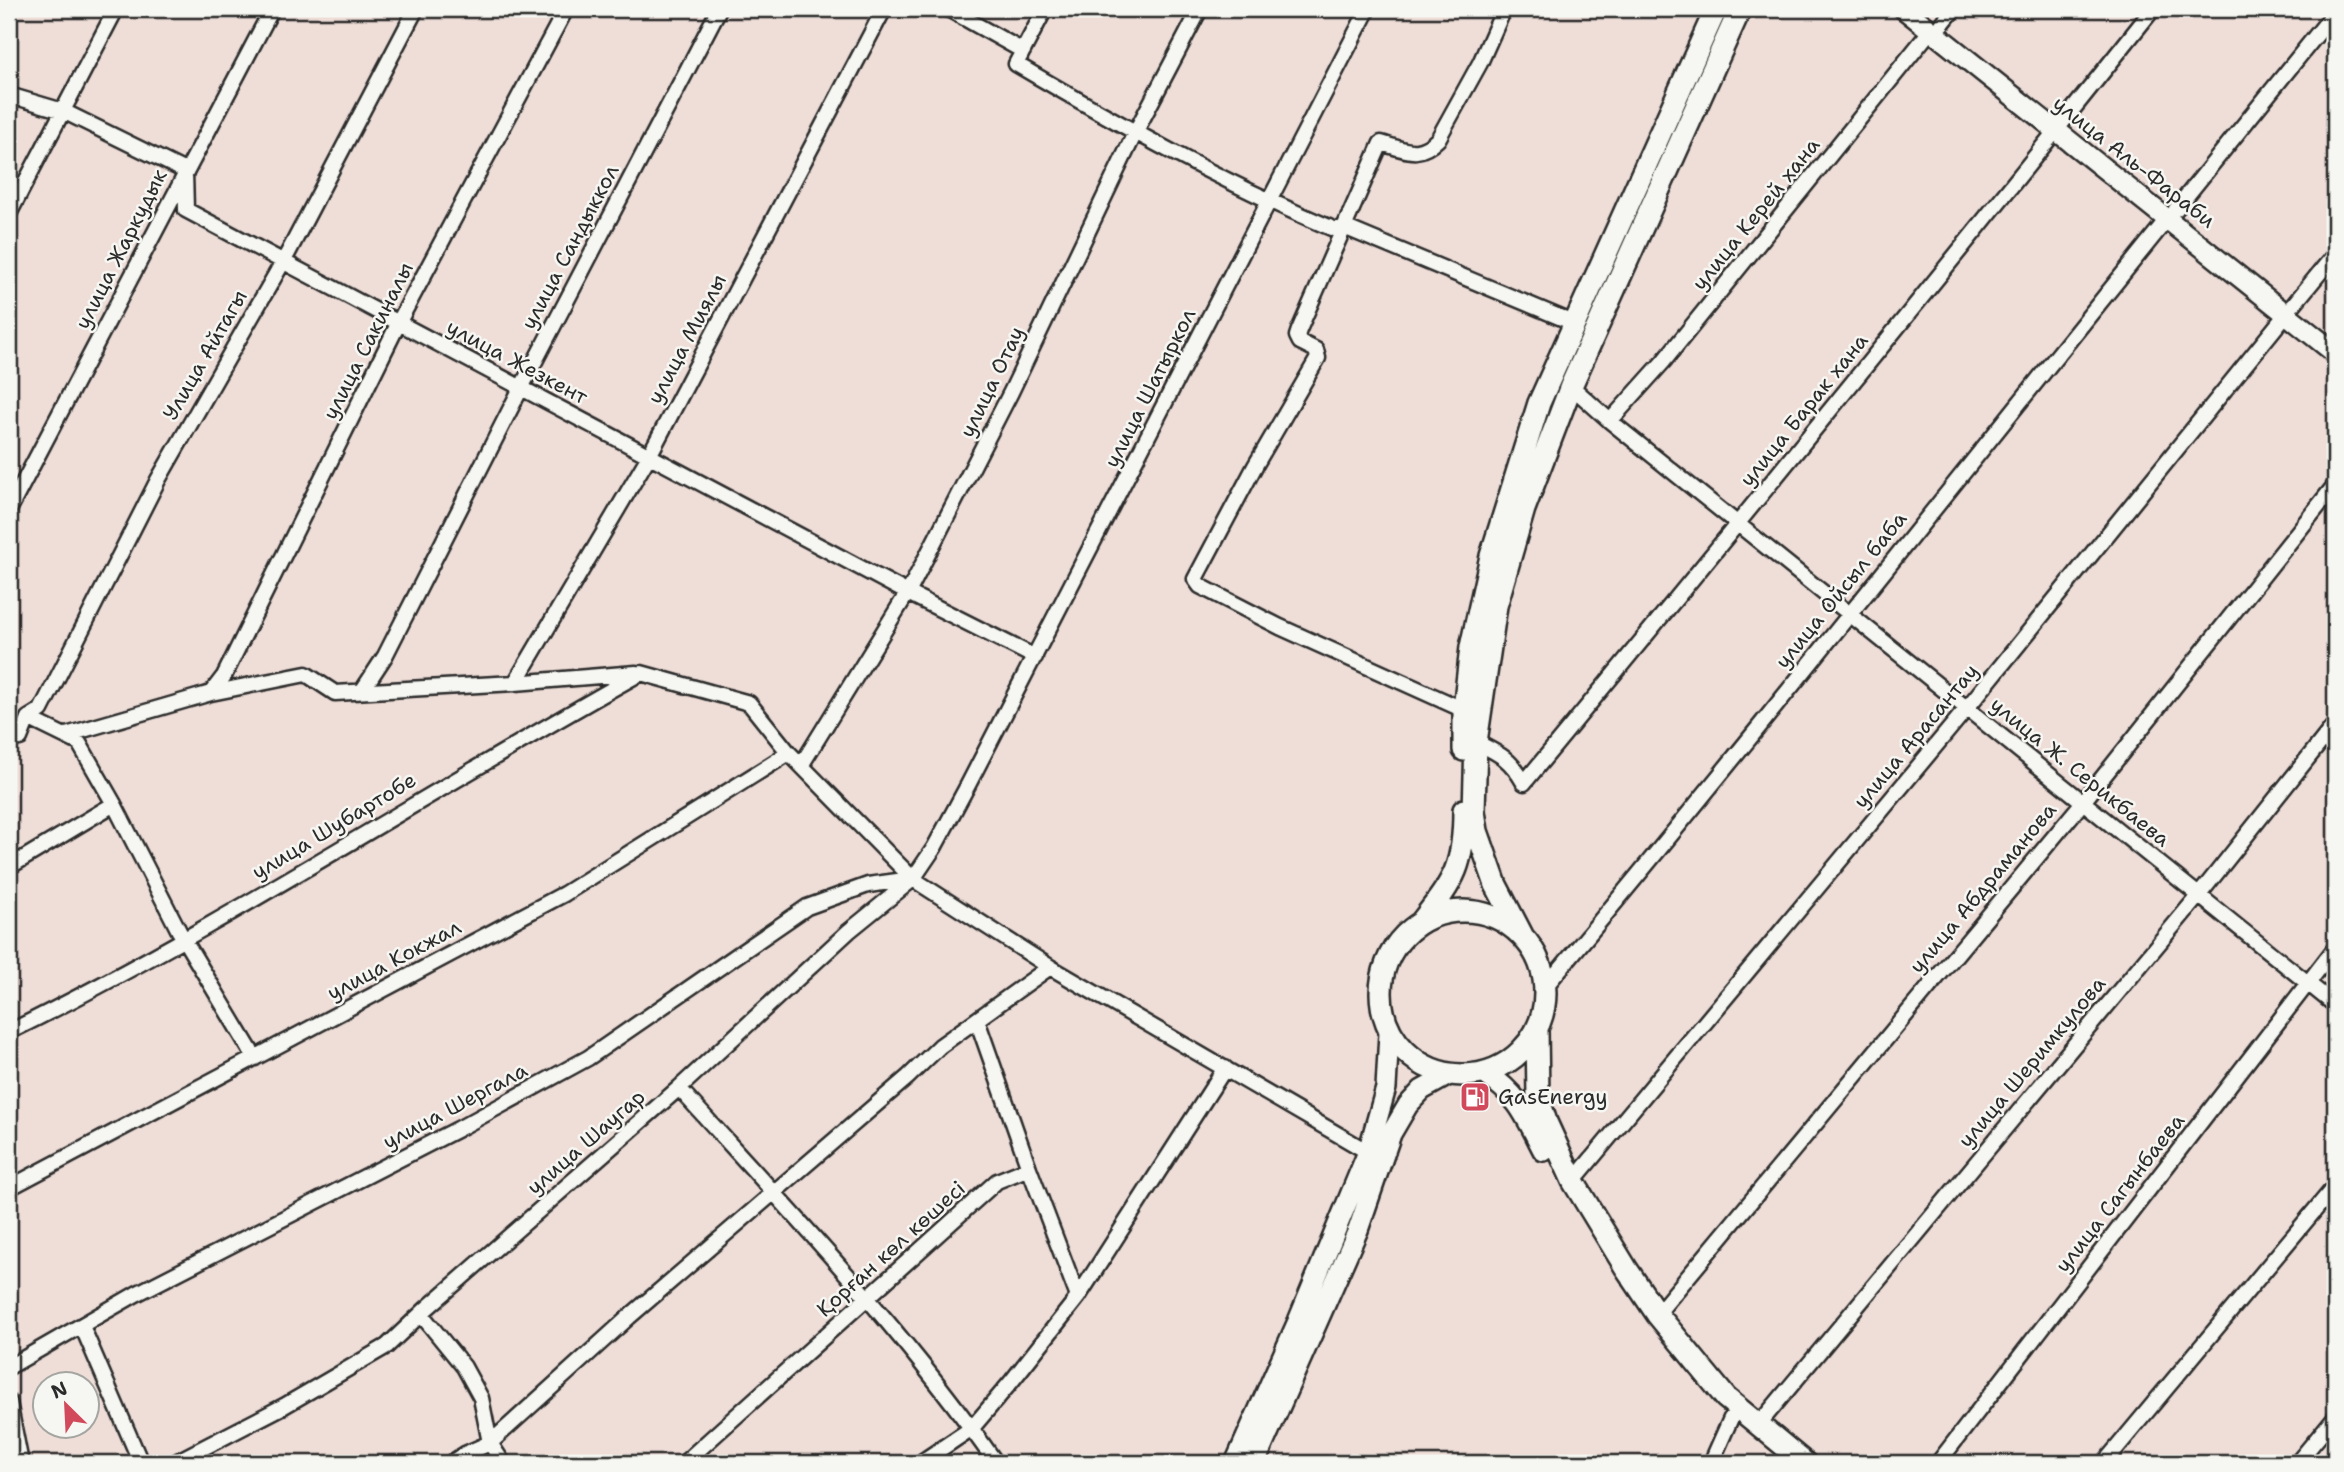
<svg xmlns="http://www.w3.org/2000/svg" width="2344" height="1472" viewBox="0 0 2344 1472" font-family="'Shantell Sans',sans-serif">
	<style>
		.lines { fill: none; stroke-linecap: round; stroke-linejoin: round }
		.minor-casing { stroke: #2b2b2b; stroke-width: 19 }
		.major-casing { stroke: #2b2b2b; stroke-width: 24 }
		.highway-casing { stroke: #2b2b2b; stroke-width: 26 }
		.minor { stroke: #f6f6f2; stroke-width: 14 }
		.major { stroke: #f6f6f2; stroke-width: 19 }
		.highway { stroke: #f6f6f2; stroke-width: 21 }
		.labels { text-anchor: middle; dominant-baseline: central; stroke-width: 5; stroke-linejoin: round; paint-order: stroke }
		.street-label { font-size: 21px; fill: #2b2b2b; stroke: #f6f6f2 }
		.poi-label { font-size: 21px; fill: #2b2b2b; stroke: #f6f6f2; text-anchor: start }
	</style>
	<rect width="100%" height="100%" fill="#efded8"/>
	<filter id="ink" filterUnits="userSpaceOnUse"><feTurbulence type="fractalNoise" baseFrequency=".0143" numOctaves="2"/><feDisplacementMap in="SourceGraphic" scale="14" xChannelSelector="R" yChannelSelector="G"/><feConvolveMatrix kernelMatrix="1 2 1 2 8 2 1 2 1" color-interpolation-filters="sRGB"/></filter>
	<g filter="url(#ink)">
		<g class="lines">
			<!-- minor casing -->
			<g class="minor-casing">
				<path id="minor" d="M948,9L1023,51
					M1045,9L1016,64C1120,125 1225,184 1336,230L1344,227L1576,324
					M1942,24L1954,9
					M9,95L63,111L185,171L186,210L908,593L1035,657
					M2176,209L2335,12
					M9,214L116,9
					M2294,304L2335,254
					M1571,386L1610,421L2335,1005
					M1610,421L1663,362L1931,30
					M9,510L272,9
					M515,683L649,456L884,9
					M362,691L385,656L521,388L719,9
					M211,693L224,676L402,316L566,9
					M1464,710L1280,627L1200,586L1195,579L1255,466L1318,358L1316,350L1300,342L1297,336L1299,330L1381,143C1406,150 1418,159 1438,139L1480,63L1504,9
					M28,718L41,710L158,480L288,253L416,9
					M66,735L211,693L306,674L335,693L515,683L636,673
					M9,740L20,738L28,718L79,743L114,804L179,931L255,1058
					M1476,742C1500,754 1511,759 1524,783C1736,527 1946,269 2153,9
					M802,764L911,587L1011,392L1135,133L1200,9
					M9,867L114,804
					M1545,987C1757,734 1961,474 2168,218
					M977,1020L1029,1168
					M9,1032C225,926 430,790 641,673L749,703L789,753L913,879L1050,967L1368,1152
					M679,1088C789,1210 903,1329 996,1463
					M1573,1181L1967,708L2287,313
					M9,1188L564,894L789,753
					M421,1314L464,1367L481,1398L490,1443L503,1463
					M1657,1314L2083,802L2335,485
					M82,1326L141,1463
					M9,1367L136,1294L458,1129L588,1058L807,907L868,885L912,879
					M9,1402L21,1463
					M1759,1424L2199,895L2335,724
					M174,1463L284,1406L387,1346L426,1309L679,1088L849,931L913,879L934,848L968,785L1368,9
					M451,1463L465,1454L490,1443L629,1317L908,1077L940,1046L1050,967
					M684,1463L997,1181L1029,1168L1078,1297
					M920,1463L972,1428L1011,1382L1078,1297L1225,1068
					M1711,1463L1731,1418
					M1938,1463L2335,948
					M2104,1463L2335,1186
					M2297,1463L2335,1417"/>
			</g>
			<!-- major casing -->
			<g class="major-casing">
				<path id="major" d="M1904,9L2335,353
					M1235,1463L1298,1321L1368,1152L1386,1088L1389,1033
					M1255,1463L1358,1230L1391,1134L1408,1105L1422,1090L1449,1075"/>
			</g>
			<!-- highway casing -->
			<g class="highway-casing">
				<path id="highway" d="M1464,750V710L1471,647L1491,556L1539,403L1716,9
					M1381 993a82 82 0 1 1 164 0a82 82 0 1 1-164 0Z
					M1422,921C1455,879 1464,865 1464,810
					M1522,935L1496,885L1477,831L1474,811L1476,742L1496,606L1524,509L1571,386L1740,9
					M1537,1030L1538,1097L1546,1122L1573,1181L1626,1268L1657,1314L1726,1398L1805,1463
					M1485,1073C1519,1096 1526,1115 1544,1150"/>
			</g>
			<!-- minor -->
			<use href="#minor" class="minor"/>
			<!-- major -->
			<use href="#major" class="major"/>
			<!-- highway -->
			<use href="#highway" class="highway"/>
		</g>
	</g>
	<!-- icons -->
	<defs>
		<g id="fuel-square" transform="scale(1.575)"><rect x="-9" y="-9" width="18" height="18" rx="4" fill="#d1495b" stroke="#f6f6f2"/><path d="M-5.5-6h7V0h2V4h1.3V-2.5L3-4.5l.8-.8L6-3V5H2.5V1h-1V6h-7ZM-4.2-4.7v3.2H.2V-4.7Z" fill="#fff"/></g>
	</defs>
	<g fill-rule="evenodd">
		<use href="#fuel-square" x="1475" y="1097"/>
	</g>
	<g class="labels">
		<!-- street labels -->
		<g class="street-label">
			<text transform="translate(2134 162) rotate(38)">улица Аль-Фараби</text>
			<text transform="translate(1756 214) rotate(-51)">улица Керей хана</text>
			<text transform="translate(570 247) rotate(-62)">улица Сандыккол</text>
			<text transform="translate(121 249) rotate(-63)">улица Жаркудык</text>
			<text transform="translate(687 339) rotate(-62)">улица Миялы</text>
			<text transform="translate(368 341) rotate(-63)">улица Сакиналы</text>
			<text transform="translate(205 355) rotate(-60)">Улица Айтагы</text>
			<text transform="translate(517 362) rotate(28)">улица Жезкент</text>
			<text transform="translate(992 382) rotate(-64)">улица Отау</text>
			<text transform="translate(1150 388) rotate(-63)">улица Шатыркол</text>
			<text transform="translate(1804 410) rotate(-51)">улица Барак хана</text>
			<text transform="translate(1841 590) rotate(-51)">улица Ойсыл баба</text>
			<text transform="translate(1916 736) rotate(-50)">улица Арасантау</text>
			<text transform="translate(2080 772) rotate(39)">улица Ж. Серикбаева</text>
			<text transform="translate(334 826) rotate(-31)">улица Шубартобе</text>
			<text transform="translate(1983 888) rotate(-50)">улица Абдраманова</text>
			<text transform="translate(394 960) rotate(-28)">улица Кокжал</text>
			<text transform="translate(2032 1062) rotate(-50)">улица Шеримкулова</text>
			<text transform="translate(455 1106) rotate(-28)">улица Шергала</text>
			<text transform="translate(586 1142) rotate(-41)">улица Шаугар</text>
			<text transform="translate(2120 1193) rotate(-52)">улица Сагынбаева</text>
			<text transform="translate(891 1249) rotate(-42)">Қорған көл көшесі</text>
		</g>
		<!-- poi labels -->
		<g class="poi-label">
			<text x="1498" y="1097">GasEnergy</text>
		</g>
	</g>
	<!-- margin -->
	<rect width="2344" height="1472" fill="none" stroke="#f6f6f2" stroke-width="35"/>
	<rect x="18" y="18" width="2309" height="1437" fill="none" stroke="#2b2b2b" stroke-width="2.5" filter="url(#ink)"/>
	<!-- north arrow -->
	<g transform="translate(66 1405) rotate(336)"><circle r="33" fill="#f6f6f2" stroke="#a5a5a2" stroke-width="2"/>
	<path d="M0-5L12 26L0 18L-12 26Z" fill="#d1495b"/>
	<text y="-10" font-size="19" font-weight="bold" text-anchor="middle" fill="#2b2b2b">N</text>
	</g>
</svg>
